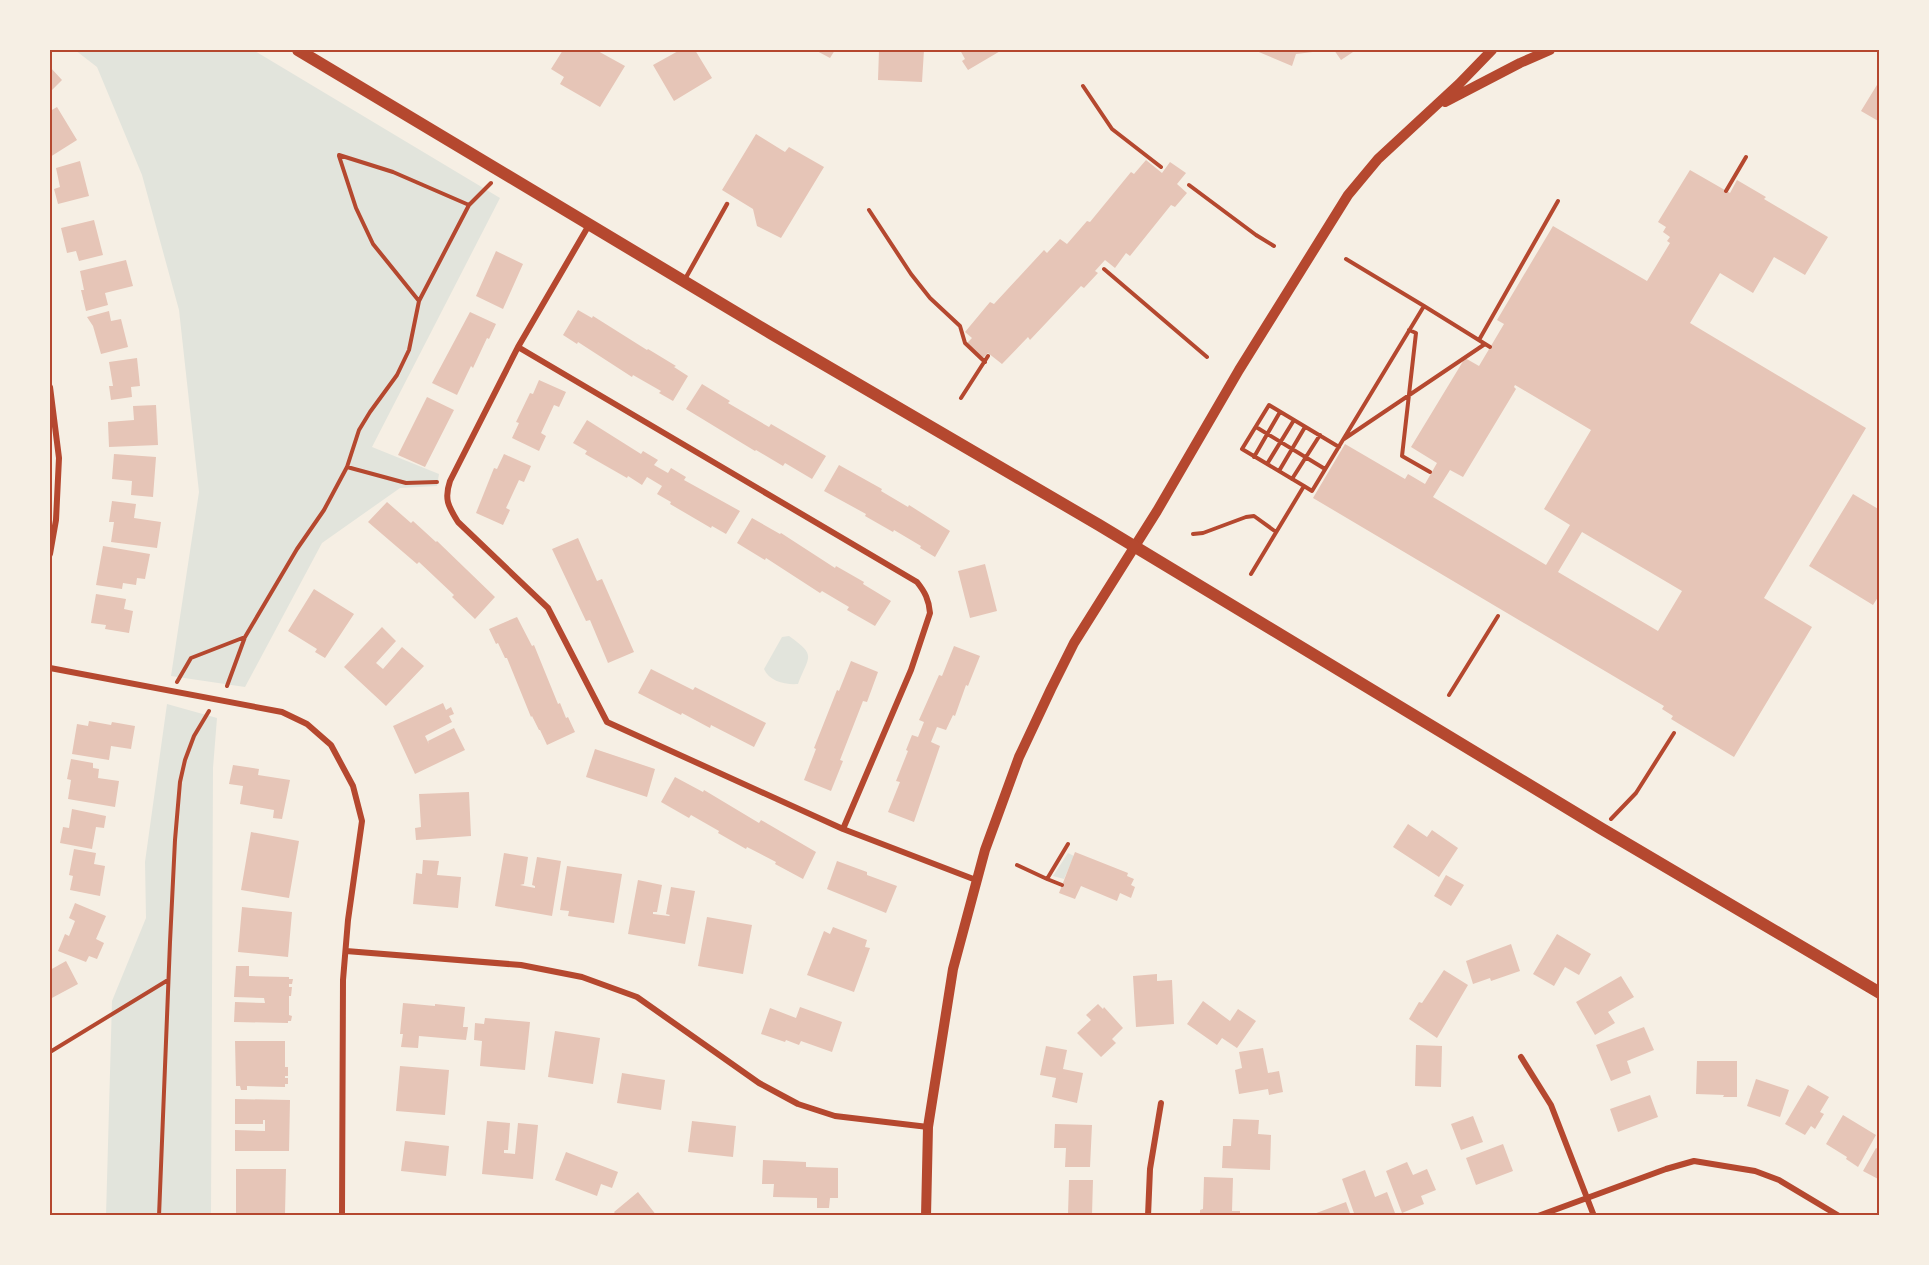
<svg xmlns="http://www.w3.org/2000/svg" width="1929" height="1265" viewBox="0 0 1929 1265" font-family="'Roboto Condensed',sans-serif">
	<style>
		.green { fill: #e2e4dc }
		.building { fill: #e6c5b7; fill-rule: evenodd }
		.lines { fill: none; stroke-linecap: round; stroke-linejoin: round }
		.path { stroke: #b5482f; stroke-width: 4 }
		.service { stroke: #b5482f; stroke-width: 4.5 }
		.minor { stroke: #b5482f; stroke-width: 6 }
		.tertiary { stroke: #b5482f; stroke-width: 10 }
		.secondary { stroke: #b5482f; stroke-width: 12 }
		.neatline { fill: none; stroke: #b5482f; stroke-width: 2 }
	</style>
	<rect width="100%" height="100%" fill="#f6efe4"/>
	<!-- green -->
	<path class="green" d="M75,50H253L500,198L372,447L439,474L437,486L400,488L322,543L245,687L171,676L199,492L179,310L142,175L97,67Z
		M789,636C817,656 809,655 798,684C785,685 769,681 764,669L782,637Z
		M167,704L217,718L213,768L211,1215L106,1216L112,1001L146,918L145,862Z
		M1068,853L1074,856L1064,879L1053,876Z"/>
	<!-- building -->
	<path class="building" d="M563,50H596L625,66L600,107L560,84L564,77L551,69Z
		M680,50H695L712,78L674,101L653,65Z
		M815,50H835L830,58Z
		M879,50H924L922,82L878,80Z
		M960,50H1002L968,70L962,61L965,59Z
		M1254,50H1320L1321,51L1296,54L1292,66Z
		M1334,50H1356L1341,60Z
		M50,67L62,80L50,92Z
		M1880,80V122L1861,111Z
		M57,107L77,140L50,157V111Z
		M756,134L785,152L789,147L824,167L781,238L757,226L753,209L722,190Z
		M1146,160L1162,173L1170,162L1186,173L1177,184L1187,193L1175,207L1171,205L1130,256L1126,253L1115,268L1105,260L1095,271L1098,273L1084,288L1081,286L1030,340L1028,337L1002,364L988,353L983,358L966,344L972,338L965,332L990,302L994,304L1044,250L1047,253L1060,239L1067,244L1087,221L1090,222L1131,172L1134,174Z
		M80,161L89,196L58,204L54,189L60,187L56,168Z
		M1690,170L1730,193L1737,180L1766,197L1764,199L1828,237L1805,275L1774,257L1753,293L1720,273L1690,323L1866,428L1764,598L1812,627L1734,757L1671,719L1673,716L1662,709L1664,706L1313,498L1345,444L1405,479L1408,474L1425,484L1437,463L1411,447L1465,358L1479,366L1504,324L1497,320L1553,226L1647,281L1670,243L1667,241L1670,237L1663,232L1666,227L1658,222ZM1515,385L1591,430L1544,509L1570,525L1546,565L1433,497L1450,470L1463,477L1516,389L1514,387ZM1582,532L1682,591L1658,631L1558,572Z
		M94,220L103,255L79,261L76,251L67,253L61,228Z
		M496,251L523,264L503,309L476,296Z
		M126,260L133,286L105,293L108,305L86,311L81,290H84L80,271Z
		M578,310L592,318L593,316L647,350L648,349L676,366L674,367L688,376L673,401L659,393L661,391L633,375L632,377L578,342L577,344L563,335Z
		M109,311L111,321L121,319L128,347L101,354L93,326L87,317Z
		M470,312L496,324L489,339L487,338L473,368L471,366L457,395L432,383Z
		M137,358L140,386L131,387L132,397L111,400L109,386H113L109,362Z
		M539,380L566,392L559,407L554,405L541,433L546,436L539,451L512,438L519,423L516,422L530,393L533,394Z
		M702,384L730,401L728,403L769,427L771,424L826,456L812,479L785,463L783,466L756,450L755,451L686,409Z
		M427,397L454,410L425,467L398,455Z
		M156,405L158,445L109,447L108,422L134,420L133,406Z
		M587,420L641,454L643,451L658,460L654,465L668,473L671,468L686,477L684,480L740,511L726,534L712,526L711,528L670,504L671,502L657,494L662,486L647,477L642,485L628,476L627,478L585,454L587,451L573,443Z
		M114,454L156,457L153,497L131,495L132,481L112,479Z
		M504,454L531,466L524,482L519,480L506,508L510,510L503,525L476,513L494,468L497,469Z
		M839,465L882,489L881,491L908,507L909,505L950,531L935,557L920,548L921,546L894,530L893,532L865,516L866,514L824,491Z
		M1853,494L1880,510V594L1873,605L1809,566Z
		M112,501L136,504L134,518L161,522L157,548L111,542L114,522H109Z
		M387,502L411,523L413,521L436,542L437,541L495,597L475,619L452,597L454,595L419,562L417,564L368,522Z
		M752,518L780,534L781,533L835,568L836,566L864,582L863,584L891,601L875,626L847,610L849,607L822,591L820,593L766,558L765,560L737,543Z
		M578,538L597,581L602,579L634,652L608,663L590,620L586,621L552,549Z
		M103,546L150,554L145,579L137,578L136,585L123,583L122,589L96,585Z
		M985,564L997,611L970,618L958,571Z
		M314,589L354,614L325,658L315,652L317,649L288,631Z
		M96,594L126,599L124,609L133,611L129,633L105,629L106,625L91,623Z
		M517,617L532,646L534,645L558,704L560,703L566,718L568,717L575,732L547,745L540,730H539L532,716L531,717L507,658H505L498,643L496,644L489,629Z
		M382,627L396,641L376,663L383,669L402,647L424,666L386,706L344,667Z
		M954,646L980,656L968,686L966,685L955,716L953,715L946,730L937,727L931,742L940,746L914,822L888,812L900,782L896,781L908,751L906,750L912,735L918,737L924,722L919,720L939,675L942,676Z
		M851,661L878,672L867,702L863,701L840,760L843,761L831,791L804,780L816,749L814,748L837,690L839,691Z
		M651,669L693,690L695,687L766,723L754,747L711,725L710,728L682,713L681,715L638,693Z
		M443,703L446,710L451,707L454,714L449,716L452,722L425,736L429,744L428,741L454,728L465,750L415,774L393,726Z
		M89,721L111,725L112,722L135,726L131,749L111,746L109,760L72,754L77,724L88,726Z
		M595,749L655,769L647,797L586,777Z
		M71,759L93,763V768L99,769L98,778L119,781L115,807L68,799L71,780L67,779Z
		M233,765L259,769L258,775L290,780L282,819L273,818L274,810L240,804L243,786L229,784Z
		M675,777L703,792L704,790L759,823L761,820L816,852L803,879L775,864L776,862L747,847L746,849L718,833L719,831L691,815L689,818L661,802Z
		M469,792L471,836L416,840L415,828L421,827L419,794Z
		M72,809L106,816L104,828L96,827L92,849L60,843L63,827L69,828Z
		M1408,824L1427,837L1432,830L1458,848L1439,877L1393,847Z
		M251,832L299,841L289,898L241,890Z
		M74,849L96,853L94,864L105,866L100,896L70,890L73,876L69,875Z
		M1075,852L1128,873L1127,876L1134,879L1131,885L1135,887L1131,898L1120,893L1117,901L1081,886L1075,899L1059,893Z
		M504,853L528,857L524,884L520,885L535,888V886L532,885L537,857L561,861L552,916L495,906Z
		M423,860L439,861L437,875L461,877L458,908L413,904L416,873L422,874Z
		M837,861L867,872V875L897,886L886,913L827,889Z
		M567,866L622,874L614,923L568,916L569,911L560,910Z
		M1446,875L1464,885L1451,906L1434,896Z
		M638,880L662,885L657,912H653V914L669,916L670,915L666,914L671,887L695,891L685,944L628,934Z
		M75,903L106,916L96,939L104,943L97,959L89,956L86,962L58,951L65,934L69,936L75,921L69,918Z
		M242,907L292,912L288,957L238,952Z
		M707,917L752,925L743,974L698,966Z
		M833,927L867,940L865,947L870,948L854,992L807,975L824,931L830,934Z
		M1557,934L1591,954L1579,975L1565,967L1554,986L1533,974Z
		M1511,944L1520,971L1491,981L1490,978L1473,984L1466,961Z
		M66,961L78,984L50,999V970Z
		M236,966H249V976L289,977V979H293L292,984H289V987H292L291,996H289V1015L292,1016L291,1021H288V1023L234,1022L235,1002L265,1003L264,998L234,997Z
		M1444,970L1468,985L1437,1038L1409,1019L1419,1002L1422,1003Z
		M1157,974V981L1172,980L1174,1024L1136,1027L1133,976Z
		M1621,976L1634,997L1608,1012L1615,1023L1595,1035L1576,1002Z
		M1203,1001L1230,1021L1238,1009L1256,1021L1237,1048L1222,1038L1217,1045L1187,1024Z
		M403,1003L435,1006V1004L465,1007L463,1027H468L466,1040L419,1036L418,1048L401,1047L403,1034H400Z
		M1098,1004L1103,1009L1104,1007L1123,1028L1112,1039L1116,1043L1101,1057L1077,1033L1091,1020L1086,1015Z
		M800,1007L842,1022L832,1052L801,1041L799,1045L786,1040L785,1042L761,1034L770,1008L796,1018Z
		M485,1018L530,1022L525,1070L480,1066L482,1041L474,1040L475,1023L484,1024Z
		M1644,1027L1654,1050L1627,1061L1631,1073L1611,1081L1596,1045Z
		M555,1031L600,1038L593,1084L548,1077Z
		M235,1041H285V1067H288V1076H285V1078H288V1084H285V1087L247,1086V1090H241L240,1086H236Z
		M1416,1045L1442,1046L1441,1087L1415,1086Z
		M1046,1046L1067,1050L1063,1069L1083,1073L1077,1103L1052,1097L1056,1078L1040,1075Z
		M1263,1048L1268,1073L1279,1071L1283,1092L1269,1095L1268,1089L1239,1094L1235,1070L1242,1068L1239,1052Z
		M1697,1061H1737V1097H1723L1724,1095L1696,1094Z
		M400,1066L449,1070L445,1115L396,1111Z
		M622,1073L665,1080L661,1110L617,1103Z
		M1756,1079L1789,1090L1780,1117L1747,1106Z
		M1808,1085L1829,1097L1820,1112L1824,1114L1815,1129L1811,1126L1805,1135L1785,1124Z
		M1650,1095L1658,1117L1618,1132L1610,1109Z
		M235,1099L290,1100L289,1151H235V1130L265,1131V1120H263V1124H235Z
		M1843,1115L1876,1135L1858,1167L1846,1159L1847,1157L1826,1144Z
		M1473,1116L1483,1142L1461,1150L1451,1124Z
		M1233,1119L1259,1120L1258,1134L1271,1135L1270,1170L1222,1168L1223,1146H1231Z
		M487,1121L510,1123L508,1150H504V1153L515,1154L518,1123L538,1125L533,1179L482,1174Z
		M692,1121L736,1126L733,1157L688,1152Z
		M1055,1124L1092,1125L1090,1167H1065L1066,1148H1054Z
		M405,1141L449,1146L446,1176L401,1171Z
		M1503,1144L1513,1171L1476,1185L1466,1158Z
		M1876,1148L1880,1150V1180L1863,1171Z
		M566,1152L618,1172L612,1188L601,1184L597,1196L555,1180Z
		M763,1160L806,1162V1167L838,1168V1198H830L829,1208H817V1198L773,1197L774,1184H762Z
		M1407,1162L1413,1175L1427,1169L1436,1190L1421,1196L1424,1204L1402,1213L1386,1171Z
		M236,1169H286L285,1214H236Z
		M1365,1170L1375,1197L1387,1192L1395,1213L1390,1216H1355L1342,1179Z
		M1204,1177L1233,1178L1232,1211H1240V1216H1200V1210L1203,1209Z
		M1069,1180H1093L1092,1215L1068,1214Z
		M638,1192L657,1216H617L614,1212Z
		M1346,1202L1351,1216H1311V1215Z"/>
	<g class="lines">
		<!-- path -->
		<path class="path" d="M1083,86L1112,129L1161,167
			M339,155L393,172L469,205L491,183
			M339,156L356,208L373,244L419,301
			M1189,185L1256,235L1274,246
			M1726,191L1746,157
			M869,210L911,274L930,298L960,326L965,343L985,362
			M1346,259L1424,306
			M1104,269L1207,357
			M1409,330L1416,333L1402,456L1430,472
			M1479,340L1558,201
			M961,398L988,356
			M1256,427L1325,469
			M1344,439L1485,344
			M1254,457L1280,412
			M1267,464L1294,420
			M347,467L406,483L437,482
			M1279,471L1305,427
			M1292,479L1320,435
			M1304,486L1242,449L1269,405L1339,447
			M1193,534L1203,533L1246,517L1254,516L1276,532
			M1251,574L1304,486L1312,491L1424,306L1490,347
			M177,682L191,658L245,637
			M227,686L245,637L297,549L324,510L347,467L359,430L370,412L397,375L409,350L419,301L469,205
			M1449,695L1498,616
			M1611,819L1636,793L1674,733
			M1017,865L1047,879L1068,844
			M1047,879L1062,885
			M50,1052L168,980
			M159,1216L170,942L175,840L180,782L185,760L194,736L209,711"/>
		<!-- service -->
		<path class="service" d="M684,281L727,204"/>
		<!-- minor -->
		<path class="minor" d="M589,225L518,347L450,481C444,499 448,506 458,522L548,608L607,722L843,829L976,880
			M518,347L917,582C925,592 929,600 930,613L911,670L843,829
			M50,387L59,458L56,520L50,554
			M50,668L282,712L307,724L331,745L353,786L362,821L348,920L343,980L342,1216
			M346,951L521,965L582,977L637,997L759,1083L798,1104L835,1116L928,1127
			M1521,1057L1551,1105L1594,1216
			M1148,1216L1150,1169L1161,1103
			M1538,1216L1666,1169L1694,1161L1755,1171L1779,1180L1839,1216"/>
		<!-- tertiary -->
		<path class="tertiary" d="M1445,102L1520,63L1550,50
			M926,1216L928,1127L953,969L985,850L1019,757L1051,689L1074,643L1157,511L1239,370L1348,195L1378,159L1459,84L1492,50"/>
		<!-- secondary -->
		<path class="secondary" d="M298,50L772,334L1099,525L1602,829L1880,993"/>
	</g>
	<!-- border -->
	<rect width="1929" height="1265" fill="none" stroke="#f6efe4" stroke-width="102"/>
	<rect x="51" y="51" width="1827" height="1163" class="neatline"/>
</svg>
